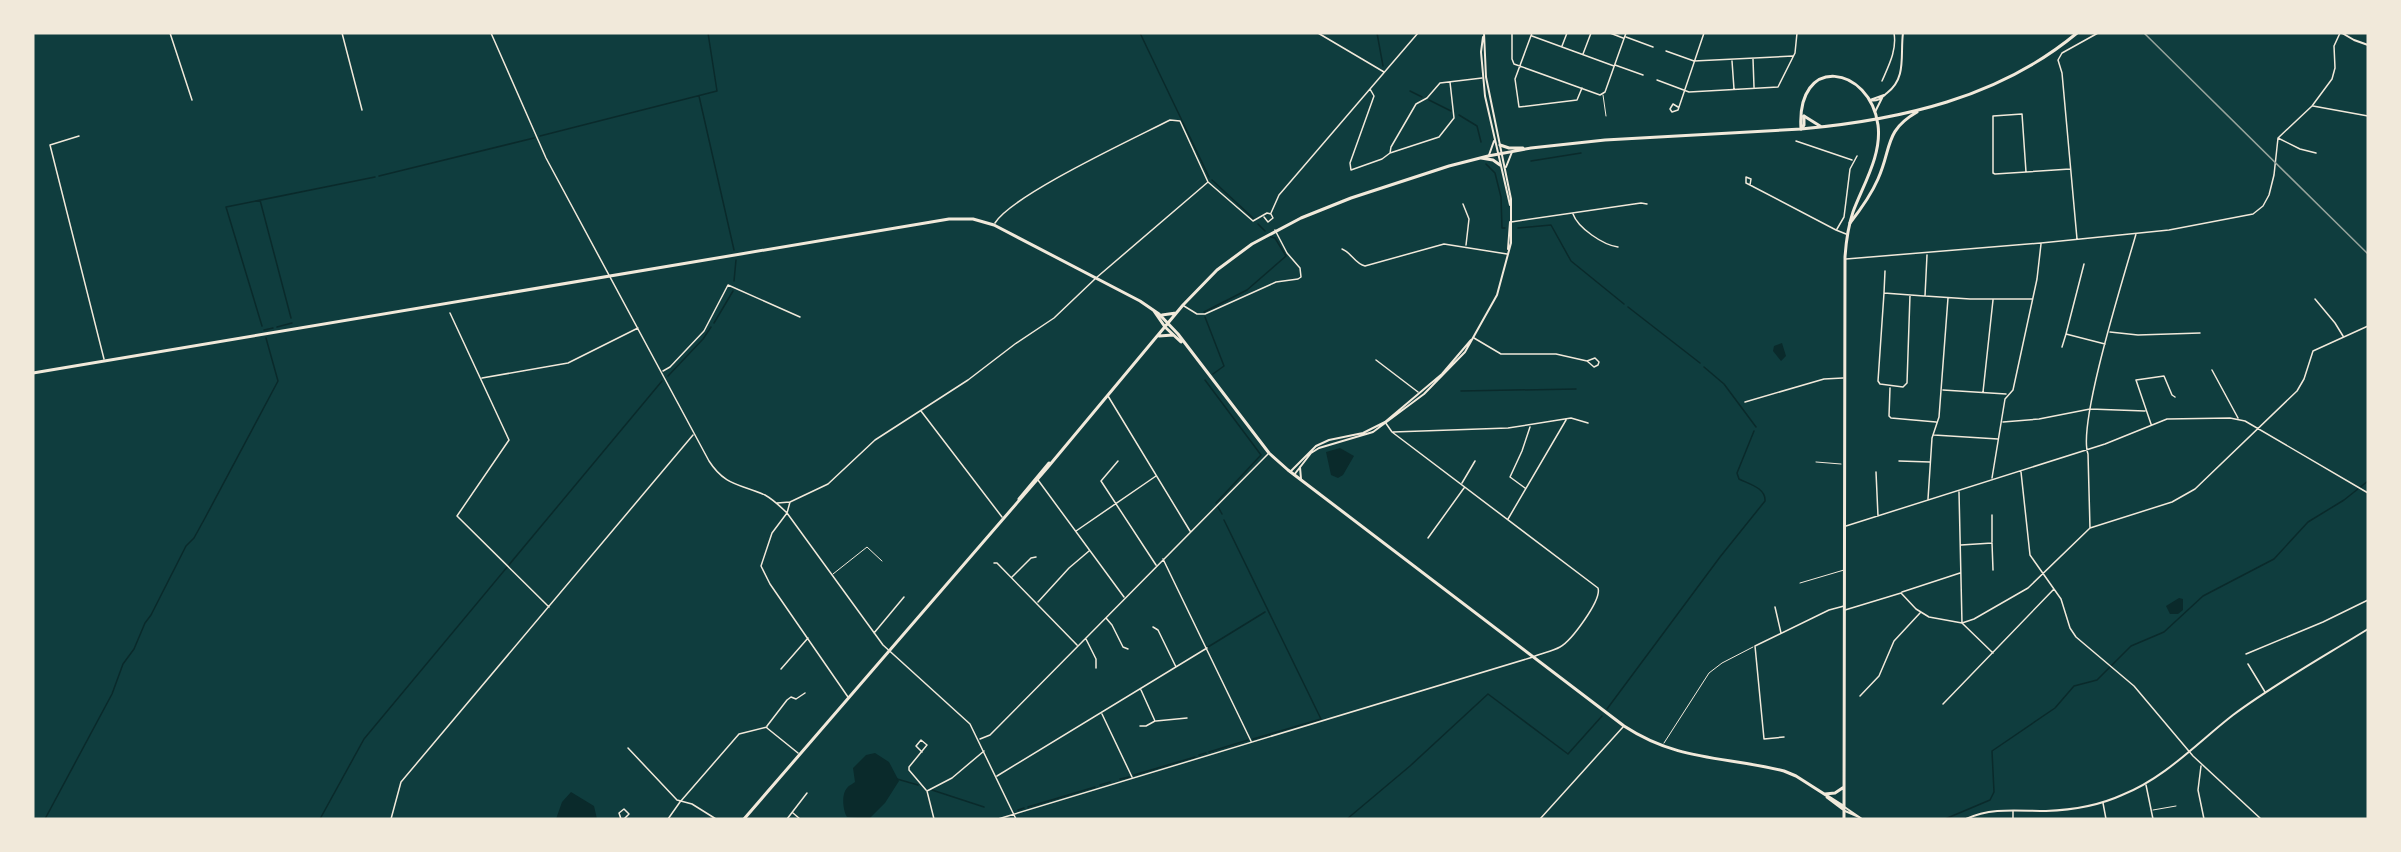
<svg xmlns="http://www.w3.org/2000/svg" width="2401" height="852" viewBox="0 0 2401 852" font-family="'Work Sans',sans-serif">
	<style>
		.water { fill: #0a2a2b }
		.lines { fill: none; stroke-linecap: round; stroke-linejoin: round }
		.stream { stroke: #0a2a2b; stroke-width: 1.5 }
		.service { stroke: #f1e9da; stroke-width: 1 }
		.minor { stroke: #f1e9da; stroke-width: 1.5 }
		.tertiary { stroke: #f1e9da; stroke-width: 2 }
		.secondary { stroke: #f1e9da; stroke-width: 2 }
		.primary { stroke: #f1e9da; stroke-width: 3 }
		.trunk { stroke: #f1e9da; stroke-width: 3 }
		.rail { stroke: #97a49c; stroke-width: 1.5 }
	</style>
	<rect width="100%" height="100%" fill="#0f3d3e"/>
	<!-- water -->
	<path class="water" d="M1782,343L1786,356L1781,361L1773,351L1774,346Z
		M1340,448L1354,456L1343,475L1338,478L1331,475L1326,452Z
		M2179,598L2183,599V610L2178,614H2170L2166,606Z
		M875,753L889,762L899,781L885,803L869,819L847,817C843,811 841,794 847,788C849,785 853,784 855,782L853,768L866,755Z
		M571,792L594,806L597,819H556L562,802Z"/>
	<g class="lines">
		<!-- stream -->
		<path class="stream" d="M1140,33L1209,177
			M1377,33L1383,66
			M1410,91L1422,97
			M699,96L734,250
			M1429,100L1451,111
			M1459,115L1477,126L1481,142
			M540,136L717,91L708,33
			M1531,161L1581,153
			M1486,164L1495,173L1501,197L1502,228H1505
			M379,176L534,138
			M1212,180L1253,218
			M260,200L291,318
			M1258,224L1265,231
			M1518,228L1551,225L1571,261L1624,304
			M734,281L736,260
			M1628,307L1700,363
			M1204,312L1247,290L1286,256L1275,238L1271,237
			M1205,317L1224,366L1213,374
			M714,323L733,291
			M262,326L226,207L375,177
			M277,327L292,323
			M264,330L273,328
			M1704,367L1724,384L1756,427
			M668,376L703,339L711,327
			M1205,380L1261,455L1216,503
			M1461,391L1576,389
			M1218,507L1222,514
			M1224,520L1321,719L1253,739
			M1208,647L1265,612
			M1607,709L1720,557L1765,501C1766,488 1749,484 1739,479L1737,473L1754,431
			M1209,752L1248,740
			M1199,755L1206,753
			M1134,775L1195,757
			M897,779L918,785
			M1120,779L1129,777
			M1100,785L1110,782
			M932,790L984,807
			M1028,807L1095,787
			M1018,810L1024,808
			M45,819L112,694L123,664L134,649L145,623L151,615L186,546L194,538L205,518L278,381L266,338
			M320,819L364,739L662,381
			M1347,819L1410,766L1488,694L1568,754L1602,716
			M1945,819L1990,800L1994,792L1992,751L2055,708L2074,686L2097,680L2131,646L2164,632L2203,596L2274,559L2308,522L2344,500L2368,481"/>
		<!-- service -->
		<path class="service" d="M1603,95L1606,116
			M1816,462L1841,464
			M833,574L867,547L882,561
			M1800,583L1844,570
			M1664,743L1709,673L1722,663L1753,647
			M2153,810L2176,806"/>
		<!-- minor -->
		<path class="minor" d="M170,33L192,100
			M342,33L362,110
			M491,33L546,158L709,461C725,486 740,484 765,495C774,500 780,506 787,513L883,645L970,724L1016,819
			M1318,33L1384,72
			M1512,33V59L1514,64L1600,95L1605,92L1626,33
			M1532,33L1515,79L1519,107L1577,100L1582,88
			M1610,33L1623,38
			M1532,36L1614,66
			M1626,37L1653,47
			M1562,46L1567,33
			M1666,51L1694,61L1793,56
			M1583,54L1591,33
			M1753,59L1754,87
			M1732,61L1734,89
			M1615,65L1643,75
			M1657,80L1689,92L1778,87L1795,53L1797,33
			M1882,81C1889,65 1897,50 1894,33
			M1370,89L1374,96L1350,163L1351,170L1382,159L1390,153L1391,147L1416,104L1427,98L1440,83L1482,78
			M2313,106L2368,116
			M1678,107L1673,104L1670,109L1672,112L1678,110L1704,33
			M79,136L50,145L104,359
			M2278,138L2300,149L2316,153
			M1796,141L1852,160
			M1390,153L1439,137L1454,118L1450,82
			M2026,172L2022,114L1993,116V173L1995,174L2070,169
			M1750,185L1751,179L1746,177V183L1750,185L1836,230L1846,234
			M1463,204L1469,219L1466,245
			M1271,213L1279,195L1418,33
			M1573,214C1578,228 1603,245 1618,247
			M1511,222L1641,203L1647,204
			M995,223C1012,195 1135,138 1170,120L1180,121L1208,182L1253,221L1267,213L1271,214L1273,218L1268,222L1264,217
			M1837,229L1844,217L1850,169L1857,156
			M2077,239L2062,73L2058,60L2062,53L2098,33
			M1342,249C1352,253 1355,264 1365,266L1444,244L1507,254
			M1927,255L1925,296L1970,299H2032
			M1846,259L2041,243L2169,230L2253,214L2263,206L2269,195L2274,175L2278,138L2312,106L2332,79L2335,68L2334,46L2340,33
			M1885,271L1884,293L1924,296
			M1884,293L1878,381L1880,384L1903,387L1907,383L1910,295
			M2315,299L2335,323L2343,336
			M1184,306L1197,314H1205L1276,282L1298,279L1301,277L1300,268L1287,253L1275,230
			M450,313L509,440L457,516L549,607
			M2110,332L2138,335L2200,333
			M2066,334L2084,264
			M1474,338L1501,354H1556L1587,361L1595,358L1599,362L1598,365L1594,367L1587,361
			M2062,347L2066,334L2105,344
			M1376,360L1418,392
			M2212,370L2238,418
			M663,371L670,367L704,331L728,285L800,317
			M482,378L568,363L638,328
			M1890,388L1889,416L1891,418L1936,422
			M1943,390L2006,394
			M1983,392L1993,300
			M1108,396L1190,531
			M1745,402L1824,379L1843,378
			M921,411L1002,517
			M2003,422L2039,419L2090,409L2145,411
			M2151,424L2136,380L2164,376L2172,395L2175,397
			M1393,432L1508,428L1571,418L1588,423
			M1934,435L1998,439
			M1118,461L1101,481L1156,565
			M1899,461L1930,462
			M1876,472L1878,516
			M2021,472L2030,555L2061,599L2070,628L2076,637L2134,686L2193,756L2261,819
			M1992,478L2005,399L2013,390L2037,279L2041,244
			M1038,480L1124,597
			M1462,483L1475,461
			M1525,488L1510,477L1522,451L1530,427
			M1959,492L1962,623L1993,653
			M1928,499L1932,438L1939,417L1948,298
			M777,503L790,502
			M1992,515V542
			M1508,519L1566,420
			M1846,526L2105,444L2167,419L2230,418L2245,421L2368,493
			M2090,528L2088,454C2077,424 2125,273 2136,234
			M1076,531L1156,476
			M1428,538L1464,488
			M1961,545L1992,543L1993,570
			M1163,559L1251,741
			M994,563H997L1077,645
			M1012,577L1031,558L1036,557
			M1902,592L1960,573
			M1038,602L1069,568L1089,551
			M1775,607L1781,633
			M1845,610L1901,593L1916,609L1929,617L1962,623L1974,619L2028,588L2090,528L2172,502L2195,489L2297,391L2304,379L2313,351L2368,326
			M1106,618L1112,625L1123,647L1128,649
			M1153,627L1158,630L1176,667
			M874,633L904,597
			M1086,639L1096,659V668
			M2246,654L2323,622L2368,600
			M2248,664L2265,692
			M781,669L808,638
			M1860,696L1879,676L1894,641L1920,613
			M848,697L770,584L761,566L772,533L787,513L790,502L828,484L875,440L968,380L1015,344L1054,318L1096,278L1208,182
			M1943,704L2054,589
			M1102,714L1132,777
			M1156,721L1187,718
			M767,726L787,700L791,697L796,699L805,693
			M1140,726H1146L1155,721L1141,690
			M767,728L798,753
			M1784,737L1764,739L1755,646L1829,610L1844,606
			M980,739L990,735L1268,454
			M628,748L677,800L692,804L716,819
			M922,752L916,746L921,740L927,745L909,767V770L926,790
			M2201,766L2198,790L2204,819
			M997,776L1207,648
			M2146,785L2153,819
			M2103,803L2106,819
			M2013,811V819
			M793,813L800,819
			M391,819L401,782L693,435
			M621,819L619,813L624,809L629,814L624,819
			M668,819L680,802L739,734L767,727
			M787,819L807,793
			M934,819L927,791L952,778L984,751
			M998,819L1533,657C1541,653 1551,652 1560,647C1571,641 1602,600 1598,588L1392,432L1385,422
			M1540,819L1623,727"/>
		<!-- tertiary -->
		<path class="tertiary" d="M2342,33L2354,40L2368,45
			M1483,37L1481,52L1485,96L1510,205
			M1870,100C1878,102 1881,98 1887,93C1907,78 1900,55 1903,33
			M1870,100L1884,95
			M1875,112L1882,98
			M1489,155L1494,141
			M1506,167L1512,152
			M1508,249L1510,222
			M1300,467L1301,479
			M1290,472L1316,446L1329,440L1363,433L1385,422L1442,374L1471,340
			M1294,475L1311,453L1319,448L1373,432L1424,394L1465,352L1497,295L1511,243V199L1486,77L1484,33"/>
		<!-- secondary -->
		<path class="secondary" d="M1843,806L1862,819
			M1845,811L1859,817
			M1966,819C1992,807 2018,811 2046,811C2073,810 2098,806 2122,795C2165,778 2197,743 2233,715C2276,683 2323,657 2368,629"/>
		<!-- primary -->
		<path class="primary" d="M1801,129C1796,53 1870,66 1878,125C1882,155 1863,185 1853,212C1848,227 1846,242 1845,257L1844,819
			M1801,129L1804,125V116
			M1500,145L1509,148H1523
			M1481,158L1493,160L1500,165
			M1154,311L1165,327L1181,342
			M1162,315L1176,313
			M1159,336L1173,335
			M33,373L949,219H973L994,225L1140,301L1159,314L1178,334L1269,453L1288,470L1624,726C1679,762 1725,756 1784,771L1796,776L1843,806
			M1019,499L1049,463
			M1825,794L1835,793L1844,787
			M1827,797L1843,809
			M744,819L1048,467L1183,305L1217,270L1252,244L1301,218L1351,198L1449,166L1488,156L1531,148L1605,140L1801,129"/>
		<!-- trunk -->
		<path class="trunk" d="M1804,116L1820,126
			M1801,129C1900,120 1999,98 2077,33
			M1850,223C1861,209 1871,195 1878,179C1892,148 1884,131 1917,112"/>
		<!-- rail -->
		<path class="rail" d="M2144,33L2368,254"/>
	</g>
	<!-- border -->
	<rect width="2401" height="852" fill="none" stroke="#f1e9da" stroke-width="69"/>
</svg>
